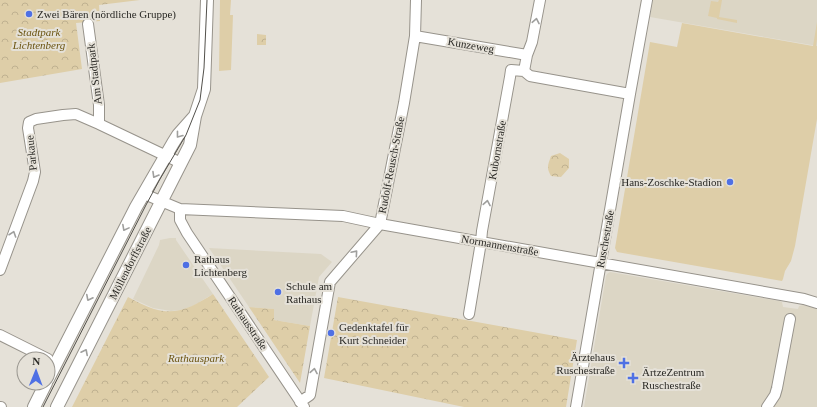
<svg xmlns="http://www.w3.org/2000/svg" width="817" height="407" viewBox="0 0 817 407" font-family="Georgia,serif">
	<style>
		.built { fill: #dcd6c5 }
		.grass { fill: #decea8 }
		.park { fill: url(#park-crowns) }
		.lines { fill: none; stroke-linecap: round; stroke-linejoin: round }
		.minor-casing { stroke: #97938b; stroke-width: 12 }
		.major-casing { stroke: #97938b; stroke-width: 14 }
		.minor { stroke: #fff; stroke-width: 10 }
		.major { stroke: #fff; stroke-width: 12 }
		.tram { stroke: #52504b; stroke-width: 1 }
		.oneway { stroke: #9f9f9d }
		.poi-dot { fill: #4f70e4; stroke: #e5e1d8; stroke-width: 1.5 }
		.labels { text-anchor: middle; dominant-baseline: central; stroke-width: 4; stroke-linejoin: round; paint-order: stroke }
		.poi-label { font-size: 11px; fill: #2a2925; stroke: #e5e1d8; text-anchor: start }
		.park-label { font-size: 11px; font-style: italic; fill: #6b5411; stroke: #e5e1d8 }
		.street-label { font-size: 11px; fill: #2a2925; stroke: #e5e1d8 }
	</style>
	<defs>
		<pattern id="park-crowns" width="20" height="18" patternUnits="userSpaceOnUse"><rect width="20" height="18" fill="#decea8"/><path d="M2 6a3 3 0 1 1 6 0M12 15a3 3 0 1 1 6 0" fill="none" stroke="#bfb190"/></pattern>
	</defs>
	<rect width="100%" height="100%" fill="#e5e1d8"/>
	<!-- built -->
	<path class="built" d="M653,0H817V46L650,17Z
		M170,238H176V240L213,294L191,307L181,310L171,311L153,308L133,299L159,245L160,240Z
		M209,248L321,254L332,262L319,277L310,326L274,320V309L249,307Z
		M610,272L779,301L782,302L783,307L798,309L799,306L803,305L817,309V407H584L606,276L607,274Z"/>
	<!-- grass -->
	<path class="grass" d="M220,0H231L230,15H233L231,70L219,71Z
		M719,0H722L719,17L737,20V23L717,19V18L708,16L711,1L718,2Z
		M817,22V39L816,46H817V119L795,246L791,261L785,271L783,279L782,281L617,252L615,248L650,42L677,47L682,23L813,46Z"/>
	<!-- park -->
	<path class="park" d="M0,0H140L99,5L100,21L76,23L82,69L0,83Z
		M257,34L266,35V45H257Z
		M560,153L569,159V168L561,177L551,176C546,167 548,165 551,156Z
		M213,294L269,377L237,407H72L128,297C136,301 145,306 154,309C177,316 194,306 213,294Z
		M338,297L577,340L566,407H464L324,378Z
		M249,307L274,309V320L310,326L300,383Z"/>
	<g class="lines">
		<!-- minor casing -->
		<g class="minor-casing">
			<path id="minor" d="M88,24L99,105V124
				M415,36L527,55
				M524,71L530,76L630,94
				M524,71L527,55L532,42L540,0
				M144,194L180,209L343,216L380,224L804,299L817,303
				M180,209V220L187,233L304,407
				M0,270L33,181L35,172L28,128L29,122L36,119L63,115L76,114L99,124L181,163
				M469,314L481,242L482,231L510,77L511,70L524,71
				M0,335L48,359
				M300,402L310,395L330,282L380,224L404,103L415,36L416,0
				M0,407H1
				M576,407L630,94L647,0
				M767,407L775,395L777,388L790,319"/>
		</g>
		<!-- major casing -->
		<g class="major-casing">
			<path id="major" d="M48,379L136,207L173,143L178,135L194,117
				M34,407L46,383
				M57,407L190,145L195,116L204,89L207,0"/>
		</g>
		<!-- minor -->
		<use href="#minor" class="minor"/>
		<!-- major -->
		<use href="#major" class="major"/>
		<!-- tram -->
		<path class="tram" d="M43,407L146,205L160,179L186,135L200,100L204,68L207,0"/>
	</g>
	<!-- one-way arrows -->
	<defs><path id="oneway-chevron" d="M-2-3.5L2.5 0L-2 3.5" fill="none" stroke-width="1.6" stroke-linecap="round" stroke-linejoin="round"/></defs>
	<g class="oneway">
		<use href="#oneway-chevron" transform="translate(536 21) rotate(-79)"/>
		<use href="#oneway-chevron" transform="translate(179 135) rotate(128)"/>
		<use href="#oneway-chevron" transform="translate(155 175) rotate(120)"/>
		<use href="#oneway-chevron" transform="translate(487 203) rotate(-80)"/>
		<use href="#oneway-chevron" transform="translate(125 228) rotate(118)"/>
		<use href="#oneway-chevron" transform="translate(13 234) rotate(-71)"/>
		<use href="#oneway-chevron" transform="translate(355 253) rotate(-49)"/>
		<use href="#oneway-chevron" transform="translate(89 298) rotate(117)"/>
		<use href="#oneway-chevron" transform="translate(85 352) rotate(-63)"/>
		<use href="#oneway-chevron" transform="translate(314 371) rotate(-80)"/>
	</g>
	<!-- markers -->
	<g class="poi-dot">
		<circle cx="29" cy="14" r="4"/>
		<circle cx="730" cy="182" r="4"/>
		<circle cx="186" cy="265" r="4"/>
		<circle cx="278" cy="292" r="4"/>
		<circle cx="331" cy="333" r="4"/>
		<path d="M622 357h4v4h4v4h-4v4h-4v-4h-4v-4h4z"/>
		<path d="M631 372h4v4h4v4h-4v4h-4v-4h-4v-4h4z"/>
	</g>
	<g class="labels">
		<!-- poi labels -->
		<g class="poi-label">
			<text x="37" y="14">Zwei Bären (nördliche Gruppe)</text>
			<text x="722" y="182" text-anchor="end">Hans-Zoschke-Stadion</text>
			<text x="194" y="259">Rathaus<tspan x="194" dy="13">Lichtenberg</tspan></text>
			<text x="286" y="286">Schule am<tspan x="286" dy="13">Rathaus</tspan></text>
			<text x="339" y="327">Gedenktafel für<tspan x="339" dy="13">Kurt Schneider</tspan></text>
			<text x="615" y="357" text-anchor="end">Ärztehaus<tspan x="615" dy="13">Ruschestraße</tspan></text>
			<text x="642" y="372">ÄrtzeZentrum<tspan x="642" dy="13">Ruschestraße</tspan></text>
		</g>
		<!-- park labels -->
		<g class="park-label">
			<text x="39" y="32">Stadtpark<tspan x="39" dy="13">Lichtenberg</tspan></text>
			<text x="196" y="358">Rathauspark</text>
		</g>
		<!-- street labels -->
		<g class="street-label">
			<text transform="translate(471 45) rotate(10)">Kunzeweg</text>
			<text transform="translate(94 74) rotate(-97)">Am Stadtpark</text>
			<text transform="translate(497 150) rotate(-80)">Kubornstraße</text>
			<text transform="translate(31 153) rotate(-96)">Parkaue</text>
			<text transform="translate(391 165) rotate(-79)">Rudolf-Reusch-Straße</text>
			<text transform="translate(605 239) rotate(-80)">Ruschestraße</text>
			<text transform="translate(500 245) rotate(10)">Normannenstraße</text>
			<text transform="translate(130 263) rotate(-63)">Möllendorffstraße</text>
			<text transform="translate(248 323) rotate(56)">Rathausstraße</text>
		</g>
	</g>
	<!-- north arrow -->
	<g transform="translate(36 371) rotate(1)"><circle r="19" fill="#e5e1d8" stroke="#9a9790"/>
	<path d="M0-3L7 15L0 10L-7 15Z" fill="#4f70e4"/>
	<text y="-6" font-size="11" font-weight="bold" text-anchor="middle" fill="#2a2925">N</text>
	</g>
</svg>
